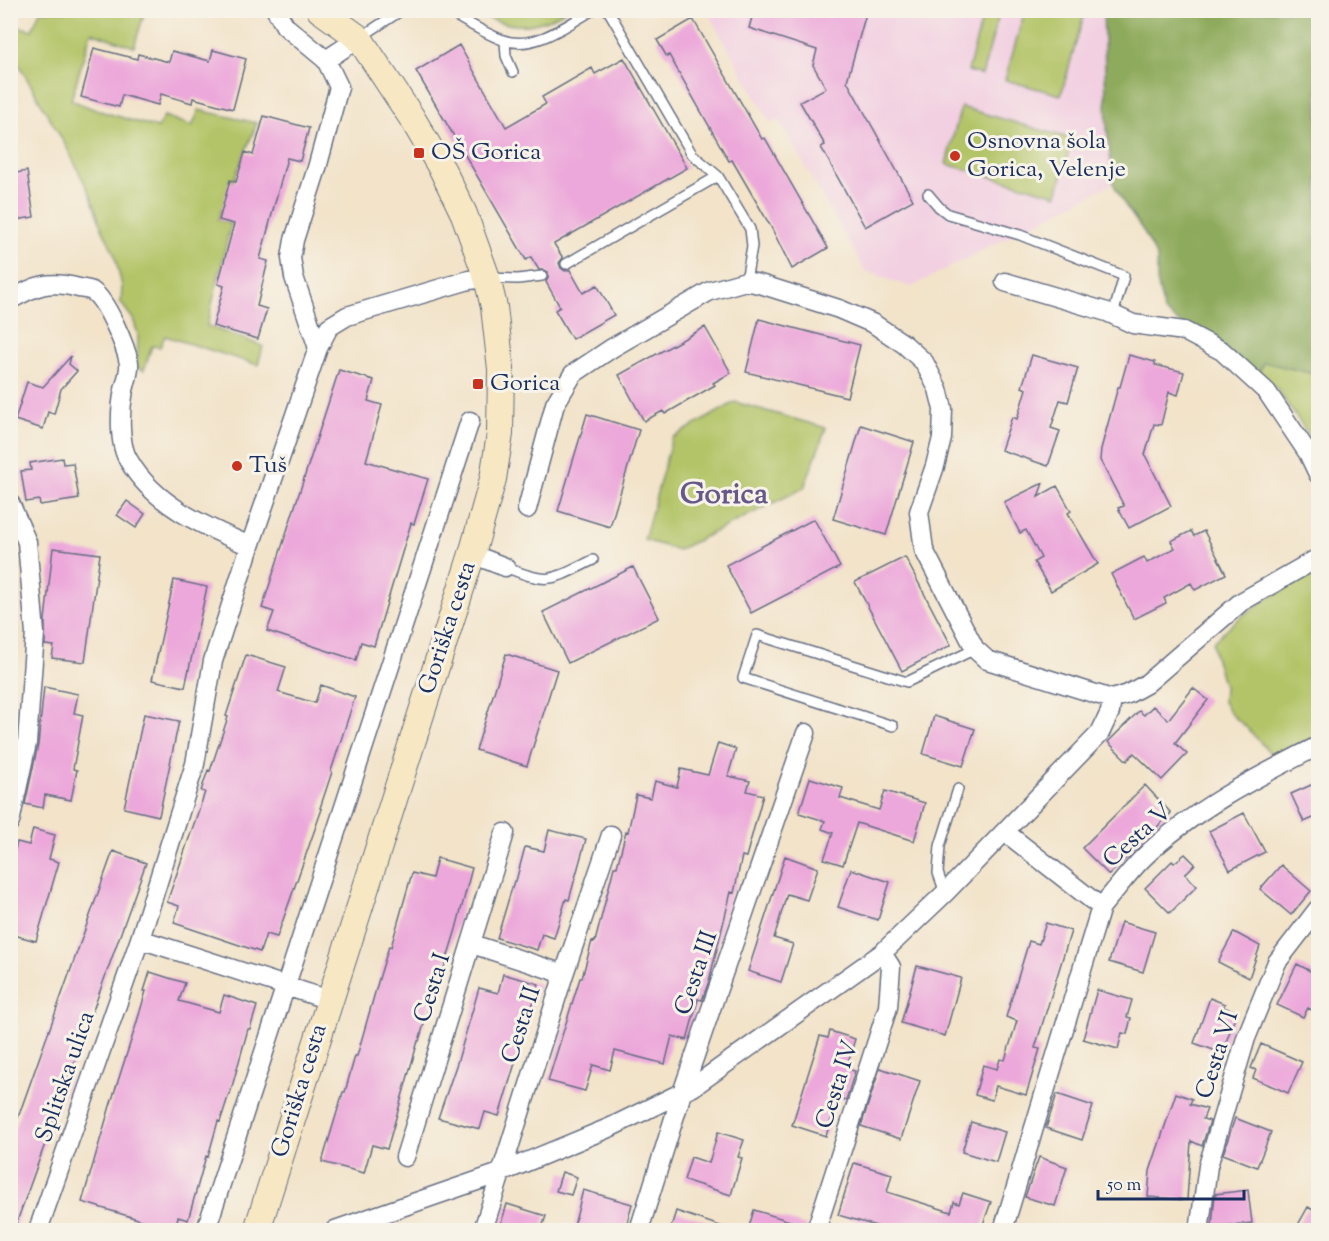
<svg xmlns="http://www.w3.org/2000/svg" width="1329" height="1241" viewBox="0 0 1329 1241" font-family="'Sorts Mill Goudy',serif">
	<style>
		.built { fill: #f2cfe1 }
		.green { fill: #b3c467; stroke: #677a62; stroke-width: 1.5 }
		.forest { fill: #8eaa5c; stroke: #546c5d; stroke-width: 1.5 }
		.building { fill: #eca8da }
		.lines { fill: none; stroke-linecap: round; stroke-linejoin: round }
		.lane-casing { stroke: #666e83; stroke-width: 12 }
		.street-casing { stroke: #666e83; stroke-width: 21 }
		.secondary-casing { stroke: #666e83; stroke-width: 28 }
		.lane { stroke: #fff; stroke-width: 9 }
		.street { stroke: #fff; stroke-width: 18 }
		.secondary { stroke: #f7e8c3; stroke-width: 26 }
		.poi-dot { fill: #c8321e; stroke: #f7f3e8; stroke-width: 2 }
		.labels { text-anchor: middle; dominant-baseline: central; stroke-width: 6; stroke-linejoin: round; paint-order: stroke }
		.poi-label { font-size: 24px; fill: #1b2f5e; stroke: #f7f3e8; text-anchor: start }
		.street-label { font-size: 24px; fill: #1b2f5e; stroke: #f7f3e8 }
		.district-label { font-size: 30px; font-weight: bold; fill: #645989; stroke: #f7f3e8 }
	</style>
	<rect width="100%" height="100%" fill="#f7f3e8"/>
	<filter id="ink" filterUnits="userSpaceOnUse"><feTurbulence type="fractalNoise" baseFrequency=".0167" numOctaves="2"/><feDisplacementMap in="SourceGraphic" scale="12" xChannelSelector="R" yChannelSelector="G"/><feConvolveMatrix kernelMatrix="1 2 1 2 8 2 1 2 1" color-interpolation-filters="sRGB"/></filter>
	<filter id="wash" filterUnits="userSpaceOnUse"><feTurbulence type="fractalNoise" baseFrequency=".008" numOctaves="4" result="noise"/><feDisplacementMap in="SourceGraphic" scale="24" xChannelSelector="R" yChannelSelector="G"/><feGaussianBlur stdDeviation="1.35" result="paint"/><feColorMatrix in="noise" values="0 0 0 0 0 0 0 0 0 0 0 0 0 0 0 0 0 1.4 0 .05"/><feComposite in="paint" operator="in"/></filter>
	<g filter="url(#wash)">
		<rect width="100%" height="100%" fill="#f2e3c9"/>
		<!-- built -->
		<path class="built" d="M707,11H1103L1107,129L1113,183L911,287L865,271L779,120L771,124Z"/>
		<!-- green -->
		<path class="green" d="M1025,10L1085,11L1061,95L1005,80Z
			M40,11H145L134,47L91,32L71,100L96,110L158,128L164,116L192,126L199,110L257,123L218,219L231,224L207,326L263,346L258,365L165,336L160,347L152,346L144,370L137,368L138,334L133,319L121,303L122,286L114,253L101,226L91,196L66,146L11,51V25L32,30Z
			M472,11H565C530,32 507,28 472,11Z
			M984,11H1000L982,75L968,71Z
			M961,107L1072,139L1057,195L946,164Z
			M1264,362L1318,375V448L1277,389L1258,374Z
			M735,402L826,428L804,488L678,550L644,540L672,438Z
			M1318,572V737L1275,758L1247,728L1231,714L1223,702L1224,686L1214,653L1213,642C1246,608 1277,593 1318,572Z"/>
		<!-- forest -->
		<path class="forest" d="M1103,11H1318V375L1264,362L1258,374L1191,332L1164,311L1157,281V258L1144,232L1123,202L1113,183L1107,129Z"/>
		<g id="blocks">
			<!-- building -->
			<path class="building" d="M754,10H867L847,81L913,200L865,227L821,147L825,145L800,102L826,88L813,65L817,50L749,28Z
				M693,19L762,139L765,138L828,248L792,269L771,227L732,160L729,161L669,55L667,57L657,40Z
				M459,45L506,127L546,104L542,97L592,68L595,74L624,58L687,168L554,244L563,258L559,263L561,268L565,271L570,270L583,293L597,285L614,315L572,339L555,310L560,307L546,282L548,278V272L544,270H539L531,257L526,260L416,71Z
				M94,48L137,59L138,54L169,62L172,51L210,61L213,50L246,59L233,109L193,98L192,103L161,94L158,105L122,95L119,107L81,97Z
				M264,116L309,128L300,161L287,158L260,259L268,261L257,306L267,309L258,339L213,326L224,286L218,284L234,224L219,220L230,180L236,182L245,152L253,155Z
				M27,171L34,217L10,221V174Z
				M759,319L860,345L847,397L746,372Z
				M705,327L731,373L713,383L715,385L665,414L663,411L644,421L619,375Z
				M1032,355L1078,368L1068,402L1060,400L1051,428L1060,431L1048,466L1001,450L1012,417L1017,419L1026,389L1022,387Z
				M1129,355L1155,362V365L1184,372L1178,395L1169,392L1161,425L1154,424L1145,455L1171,506L1129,528L1118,508L1124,506L1100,460L1101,449L1118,387H1120Z
				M71,356L69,364L77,371L61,389L54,414L48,412L43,429L15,420L27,382L43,387Z
				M339,370L374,380L368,401L382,405L366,461L428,479L414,524L411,523L374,646L361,642L356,660L267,631L274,612L262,608Z
				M587,414L639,430L610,527L558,511Z
				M861,425L914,442L886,535L833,519Z
				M62,458L63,464L73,463L79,499L40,505L39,500L26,502L21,471L31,470L30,463Z
				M1043,483L1038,497L1057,486L1071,511L1068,513L1098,564L1051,591L1034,562L1041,558L1026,530L1020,533L1004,502Z
				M127,501L145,514L136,528L117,515Z
				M814,519L840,567L751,613L726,565Z
				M1191,531L1194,536L1204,531L1226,574L1195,590L1191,583L1164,598L1166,603L1134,619L1111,574L1144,557L1147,563L1175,548L1171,541Z
				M53,548L100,554L85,662L52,658L54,646L45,645V620Z
				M905,557L951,645L902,671L855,582Z
				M633,567L659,618L568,663L543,612Z
				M174,580L207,587L185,687L152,680Z
				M506,654L557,670L527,766L476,750Z
				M246,655L286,667L278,692L315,703L321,685L355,697L331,771L332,772L320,808L322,809L277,937L266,934L260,952L174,923L179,906L167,902L205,792L201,791L208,770L210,771L228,717L226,716Z
				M44,687L78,694L74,713L83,715L73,769L77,770L71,800L45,795L43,808L25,804L38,745Z
				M1193,688L1208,700L1175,743L1187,754L1162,780L1134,753L1127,761L1108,742L1139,711L1144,715L1153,706L1168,720Z
				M144,714L179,721L159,816L124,808Z
				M934,716L975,729L963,766L923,754Z
				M10,734L16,735L10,766Z
				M718,743L736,749L728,776L750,781L747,791L763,795L746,857L742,856L734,893L731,892L709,981L702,1000L698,999L687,1040L672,1036L665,1064L615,1051L610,1070L593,1065L585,1091L548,1081L580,978H582L592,941L595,942L614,867H617L626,831L628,832L636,795L651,798L655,781L677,787L681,769L708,775Z
				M810,778L843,788L840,798L879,810L885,791L925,803L914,841L857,823L843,865L824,859L833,833L822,829L825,821L799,813Z
				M1318,782V816L1304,822L1291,794Z
				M1145,785L1171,813L1109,875L1082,848Z
				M1244,813L1265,852L1230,870L1209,831Z
				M33,829L55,835L49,859L59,862L36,941L10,934V867L17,842L29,845Z
				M549,830L586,839L569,900L566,899L554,938L542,934L537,950L497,938L514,881H516L525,847L544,851Z
				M113,851L146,863L14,1230H10V1140Z
				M1185,854L1195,864L1185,874L1197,886L1170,913L1145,888L1172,861L1174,863Z
				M785,856L818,868L807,900L787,894L774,938L793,944L781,982L748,971Z
				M437,858L472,868L456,929L434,1001L431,1000L419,1041H418L387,1149L372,1145L364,1173L322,1162L343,1092H345L355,1056H357L378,982L389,946L391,947L412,873L432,878Z
				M1281,865L1311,891L1291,915L1260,889Z
				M851,869L890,882L878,920L838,907Z
				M1121,922L1155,932L1143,972L1109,962Z
				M1046,923L1071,931L1035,1048L1040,1049L1026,1095L996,1086L992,1100L975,1095L983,1065L997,1069L1000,1059L1005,1060L1017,1021L1006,1017L1029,941L1039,944Z
				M1234,932L1260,946L1249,978L1218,962Z
				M1297,964L1318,975V1013L1308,1008L1303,1017L1277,1005Z
				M917,966L961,978L945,1036L901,1023Z
				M150,972L185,983L179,1001L219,1012L224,995L257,1006L250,1029H248L230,1094H229L220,1122L218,1121L208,1157L206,1156L188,1220L178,1217L174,1230L82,1202L110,1106L136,1025L146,991H144Z
				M503,974L539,984L499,1116L485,1112L480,1129L438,1118L458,1060L479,988L498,993Z
				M1097,990L1132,1000L1127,1017L1131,1018L1127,1034L1122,1033L1118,1049L1083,1039Z
				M1210,998L1225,1004L1223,1007L1237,1012L1222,1053L1194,1043Z
				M830,1031L855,1039L846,1069L855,1071L846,1100L838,1098L826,1136L792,1125L820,1036L828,1038Z
				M1261,1044L1302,1062L1288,1093L1253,1078L1256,1070L1251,1068Z
				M880,1068L920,1081L901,1139L861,1126Z
				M1176,1093L1192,1099L1190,1104L1207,1109L1203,1119L1210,1121L1202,1146L1191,1141L1187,1200L1148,1197L1150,1171Z
				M1057,1094L1093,1106L1082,1140L1046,1128Z
				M1235,1118L1271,1132L1257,1167L1223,1154Z
				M971,1122L1005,1132L996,1162L962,1152Z
				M718,1132L744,1140L738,1157L742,1158L731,1195L684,1180L691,1157L709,1163Z
				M1039,1157L1067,1167L1055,1206L1025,1197Z
				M854,1163L892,1174L887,1192L951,1212L954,1202L959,1204L963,1193L991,1202L981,1230H890L838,1215Z
				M562,1172L577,1177L571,1195L556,1191Z
				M583,1190L632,1204L625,1230H591L574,1226Z
				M1248,1190L1252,1223L1212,1227L1215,1194Z
				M507,1204L546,1216L541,1230H499Z
				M1308,1207L1318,1213V1230H1295Z
				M754,1210L806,1226L805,1230H748Z
				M676,1211L726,1228V1230H670Z"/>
		</g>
	</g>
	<g filter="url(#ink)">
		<use href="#blocks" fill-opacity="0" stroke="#666e83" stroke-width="1.5"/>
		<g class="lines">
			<!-- lane casing -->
			<g class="lane-casing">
				<path id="lane" d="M445,10C464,20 483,33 503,40C534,51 567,25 593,10
					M608,10L692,154L718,176L750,229L752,246L746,281
					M361,37L402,10
					M505,41L506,56L513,72
					M928,194L939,207L948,214L1020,235L1124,276L1113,315
					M566,264L718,176
					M489,278L518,279L542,276
					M505,567C550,585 550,581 593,560
					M893,726L743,678L757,635L907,682L975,649
					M945,893L938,873L940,846L958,789"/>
			</g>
			<!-- street casing -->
			<g class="street-casing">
				<path id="street" d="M276,10L285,26L326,60L359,38
					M1005,282L1107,312L1133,324L1184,331L1222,351L1267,392L1308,453L1318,474
					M10,300C36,285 49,280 79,288C83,289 89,289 92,291C106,299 126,347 129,363C130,371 126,382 124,390C120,409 118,444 129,461C154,505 206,527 250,546
					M318,348L294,277L291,258L294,240L317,168L339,87L326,60
					M10,503L27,542L35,633L27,743L10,822
					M527,509L555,404L573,374L612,348L710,291L746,281L763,285L839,309L874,324L904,344L924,362L938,389L943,409L942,438L935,466L919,512L924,550L975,649L987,660L1112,699
					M472,554L505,567
					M1112,699L1128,694L1146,684L1241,602L1318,558
					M1005,832L1101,907C1115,891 1128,873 1143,858C1193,809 1257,777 1318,746
					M472,944L564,974
					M329,1000L140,939L195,764L213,661L250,546L318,348L329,327L347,316L469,280L487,278
					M405,1157L505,833
					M38,1230L140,939
					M206,1230L470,421
					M335,1230L500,1173L611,1127L693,1087L882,953L945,893L1100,733L1110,712L1112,699
					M483,1230L564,974L611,835
					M639,1230L682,1093L806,733
					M816,1230L888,1007L891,967L882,953
					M1003,1230L1101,907
					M1201,1230L1200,1224L1208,1166L1246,1038L1277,962L1318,909"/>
			</g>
			<!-- secondary casing -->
			<g class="secondary-casing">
				<path id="secondary" d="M257,1230L472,554L493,479L500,434L501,369L494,307L487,278L464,214L443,171L412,118L359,38L320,10"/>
			</g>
			<!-- lane -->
			<use href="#lane" class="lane"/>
			<!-- street -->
			<use href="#street" class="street"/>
			<!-- secondary -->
			<use href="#secondary" class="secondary"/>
		</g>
	</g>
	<!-- markers -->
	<g class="poi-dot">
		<rect x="413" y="147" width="12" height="12" rx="3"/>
		<circle cx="955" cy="156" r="6"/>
		<rect x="472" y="378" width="12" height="12" rx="3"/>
		<circle cx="237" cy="466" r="6"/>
	</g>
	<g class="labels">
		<!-- poi labels -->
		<g class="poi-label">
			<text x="967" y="142">Osnovna šola<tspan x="967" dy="28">Gorica, Velenje</tspan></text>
			<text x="431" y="153">OŠ Gorica</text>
			<text x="490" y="384">Gorica</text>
			<text x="249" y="466">Tuš</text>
		</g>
		<!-- street labels -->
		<g class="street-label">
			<text transform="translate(448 628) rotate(-72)">Goriška cesta</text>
			<text transform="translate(1138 836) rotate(-42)">Cesta V</text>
			<text transform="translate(697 973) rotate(-71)">Cesta III</text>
			<text transform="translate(433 988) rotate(-72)">Cesta I</text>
			<text transform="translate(522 1025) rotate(-72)">Cesta II</text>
			<text transform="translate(1218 1055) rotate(-72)">Cesta VI</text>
			<text transform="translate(66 1077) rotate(-71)">Splitska ulica</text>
			<text transform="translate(838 1085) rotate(-72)">Cesta IV</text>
			<text transform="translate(300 1091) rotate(-73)">Goriška cesta</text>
		</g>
		<!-- district labels -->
		<g class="district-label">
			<text x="724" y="495">Gorica</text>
		</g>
	</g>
	<!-- margin -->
	<rect width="1329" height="1241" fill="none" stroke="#f7f3e8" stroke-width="36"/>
	<!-- scale -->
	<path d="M1098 1190v9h146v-9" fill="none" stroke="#1b2f5e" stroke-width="3"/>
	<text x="1107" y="1190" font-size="18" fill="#1b2f5e" stroke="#f7f3e8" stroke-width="4.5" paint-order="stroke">50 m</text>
</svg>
